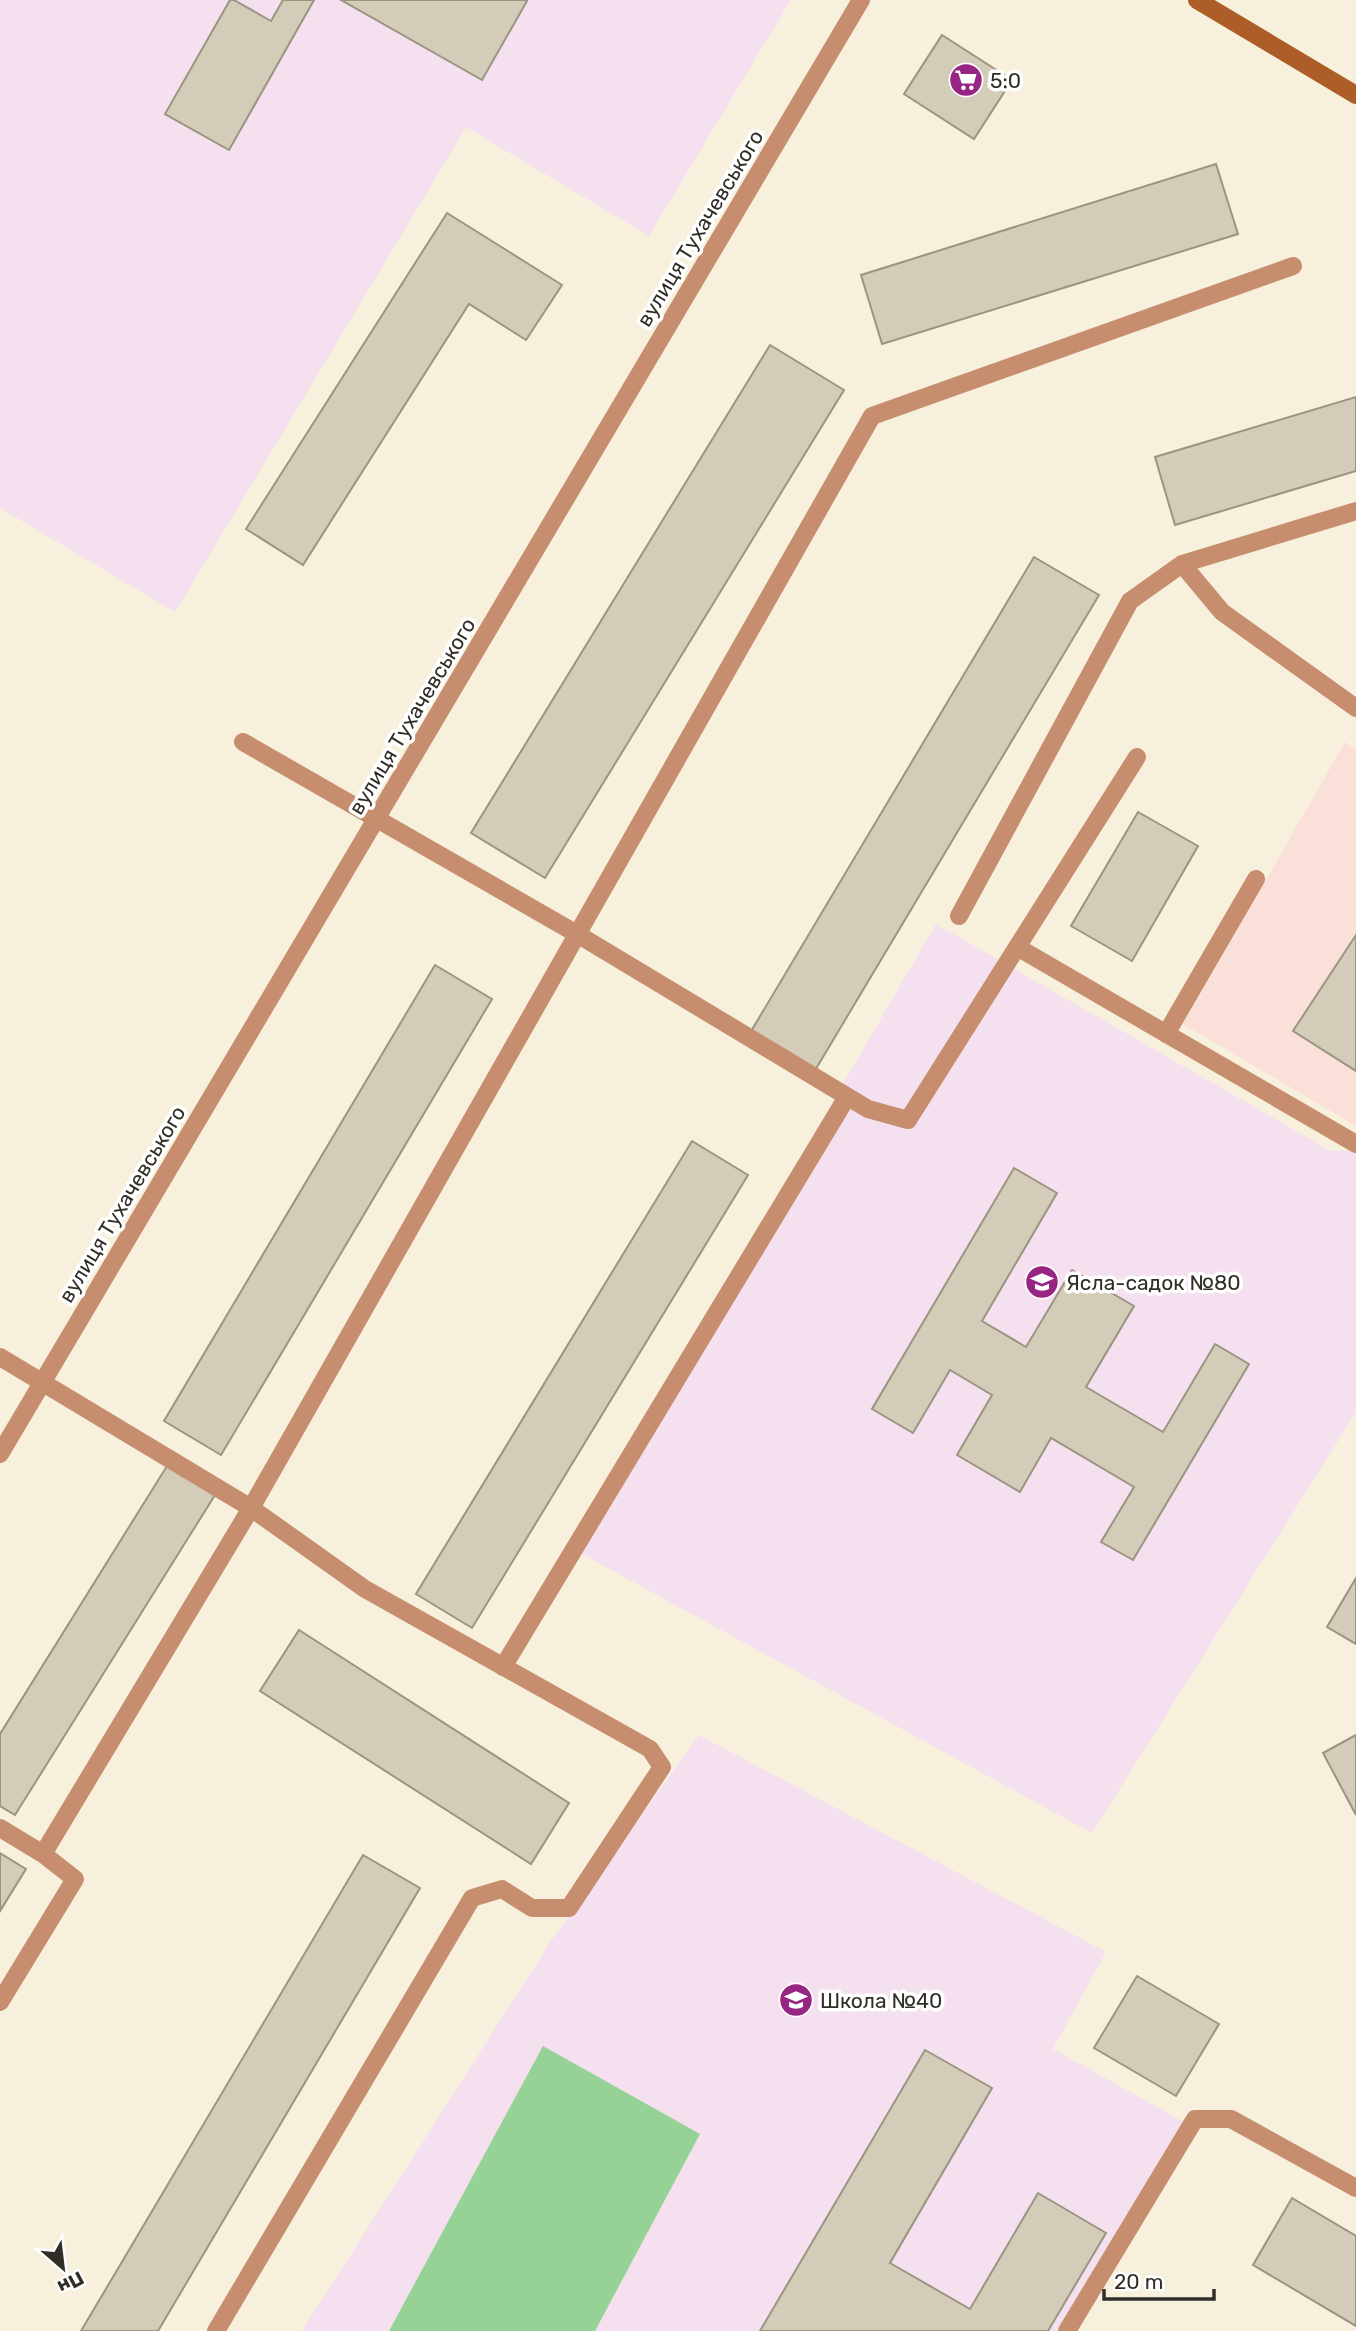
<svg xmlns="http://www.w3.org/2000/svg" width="1356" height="2331" viewBox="0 0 1356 2331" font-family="Rubik,sans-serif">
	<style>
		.industrial { fill: #fae0d9 }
		.education { fill: #f4e0ef }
		.green { fill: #96d195 }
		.building { fill: #d3ccb9; stroke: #9a9481; stroke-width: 2 }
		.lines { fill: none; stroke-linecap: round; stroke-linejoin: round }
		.lane { stroke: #c68e6e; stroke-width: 18 }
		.street { stroke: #c68e6e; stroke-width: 18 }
		.secondary { stroke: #ac5d28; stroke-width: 18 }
		.labels { text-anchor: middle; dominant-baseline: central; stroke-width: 7; stroke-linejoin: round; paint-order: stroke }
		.poi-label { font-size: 21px; fill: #312e27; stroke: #fff; text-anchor: start }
		.street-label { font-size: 21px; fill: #312e27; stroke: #fff }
	</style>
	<rect width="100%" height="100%" fill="#f7f0dd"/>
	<!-- industrial -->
	<path class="industrial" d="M1345,742L1356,749V1126L1183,1024Z"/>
	<!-- education -->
	<path class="education" d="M0,0H791L649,236L466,127L175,612L0,508Z
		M936,924L1331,1151L1356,1150V1412L1092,1833L573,1549Z
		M699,1735L1106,1952L1053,2049L1184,2122L1056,2331H302L551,1941Z"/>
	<!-- green -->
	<path class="green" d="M543,2046L700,2134L595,2331H389Z"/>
	<!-- building -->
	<path class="building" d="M230,0H234L271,21L283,0H314L229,150L165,114Z
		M341,0H525L527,1L482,80Z
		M942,35L1012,80L974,139L904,94Z
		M1216,164L1238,234L882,344L861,275Z
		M447,213L562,285L526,340L469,304L303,565L246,529Z
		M770,345L844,390L545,878L471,833Z
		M1356,397V471L1175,525L1155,457Z
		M1034,557L1099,595L814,1072L750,1033Z
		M1138,812L1198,846L1132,961L1071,926Z
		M1356,935V1071L1293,1031Z
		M435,965L492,999L221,1455L164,1421Z
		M692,1141L748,1175L472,1628L416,1594Z
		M1014,1168L1057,1193L982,1321L1026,1347L1072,1270L1134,1306L1086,1387L1163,1432L1215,1344L1249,1364L1133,1560L1101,1542L1134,1487L1051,1438L1020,1492L957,1455L992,1395L950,1370L913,1433L872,1409Z
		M167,1466L215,1495L15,1815L0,1806V1734Z
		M1356,1578V1644L1327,1627Z
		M299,1630L569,1803L531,1864L260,1691Z
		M1356,1735V1815L1323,1753Z
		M0,1853L26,1869L0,1911Z
		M363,1855L420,1888L158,2331H81Z
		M1137,1976L1219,2024L1176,2096L1094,2048Z
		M925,2050L992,2088L890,2263L970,2309L1038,2193L1106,2233L1048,2331H760Z
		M1292,2198L1356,2236V2326L1253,2265Z"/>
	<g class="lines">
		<!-- lane -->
		<path class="lane" d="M1182,564L1222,612L1356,708
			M243,742L577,934L868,1109L908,1120L1137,757
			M959,916L1130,601L1182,564L1356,511
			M1017,947L1356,1144
			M1166,1034L1256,879
			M0,1357L251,1508L365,1589L650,1749L662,1767L569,1908H532L502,1889L472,1898L216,2331
			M503,1667L847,1097
			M0,1828L43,1854
			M0,2002L75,1879L43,1854L251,1508L872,416L1293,266
			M1067,2331L1195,2119H1231L1356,2188"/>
		<!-- street -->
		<path class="street" d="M0,1454L861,0"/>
		<!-- secondary -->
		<path class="secondary" d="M1197,0L1356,95"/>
	</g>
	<!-- icons -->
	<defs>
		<g id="supermarket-disc" transform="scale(1.75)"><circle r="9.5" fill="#962584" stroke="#fff"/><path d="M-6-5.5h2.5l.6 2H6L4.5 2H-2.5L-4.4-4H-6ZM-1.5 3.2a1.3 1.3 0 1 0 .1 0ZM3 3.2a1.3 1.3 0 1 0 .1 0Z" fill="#fff"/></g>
		<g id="school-disc" transform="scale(1.75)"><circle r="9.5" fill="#962584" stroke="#fff"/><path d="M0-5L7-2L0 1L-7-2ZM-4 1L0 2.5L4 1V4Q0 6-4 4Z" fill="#fff"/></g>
	</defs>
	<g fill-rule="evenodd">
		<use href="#supermarket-disc" x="966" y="80"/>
		<use href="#school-disc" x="1042" y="1282"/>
		<use href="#school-disc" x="796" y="2000"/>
	</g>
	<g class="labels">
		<!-- poi labels -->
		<g class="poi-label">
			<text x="990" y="80">5:0</text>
			<text x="1066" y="1282">Ясла-садок №80</text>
			<text x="820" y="2000">Школа №40</text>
		</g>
		<!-- street labels -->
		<g class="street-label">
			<text transform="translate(700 228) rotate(-59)">вулиця Тухачевського</text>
			<text transform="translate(412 716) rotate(-59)">вулиця Тухачевського</text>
			<text transform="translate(122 1204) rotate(-59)">вулиця Тухачевського</text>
		</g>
	</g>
	<!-- north arrow -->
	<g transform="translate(63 2268) rotate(152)" stroke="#ffffff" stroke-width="5" paint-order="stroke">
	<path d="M0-5L12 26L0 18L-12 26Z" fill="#312e27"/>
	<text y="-10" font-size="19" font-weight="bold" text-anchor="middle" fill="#312e27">Пн</text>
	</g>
	<!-- scale -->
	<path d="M1104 2289v10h110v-10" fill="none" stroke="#312e27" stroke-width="3.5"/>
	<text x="1114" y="2289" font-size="21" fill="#312e27" stroke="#ffffff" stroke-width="5" paint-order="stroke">20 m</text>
</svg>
